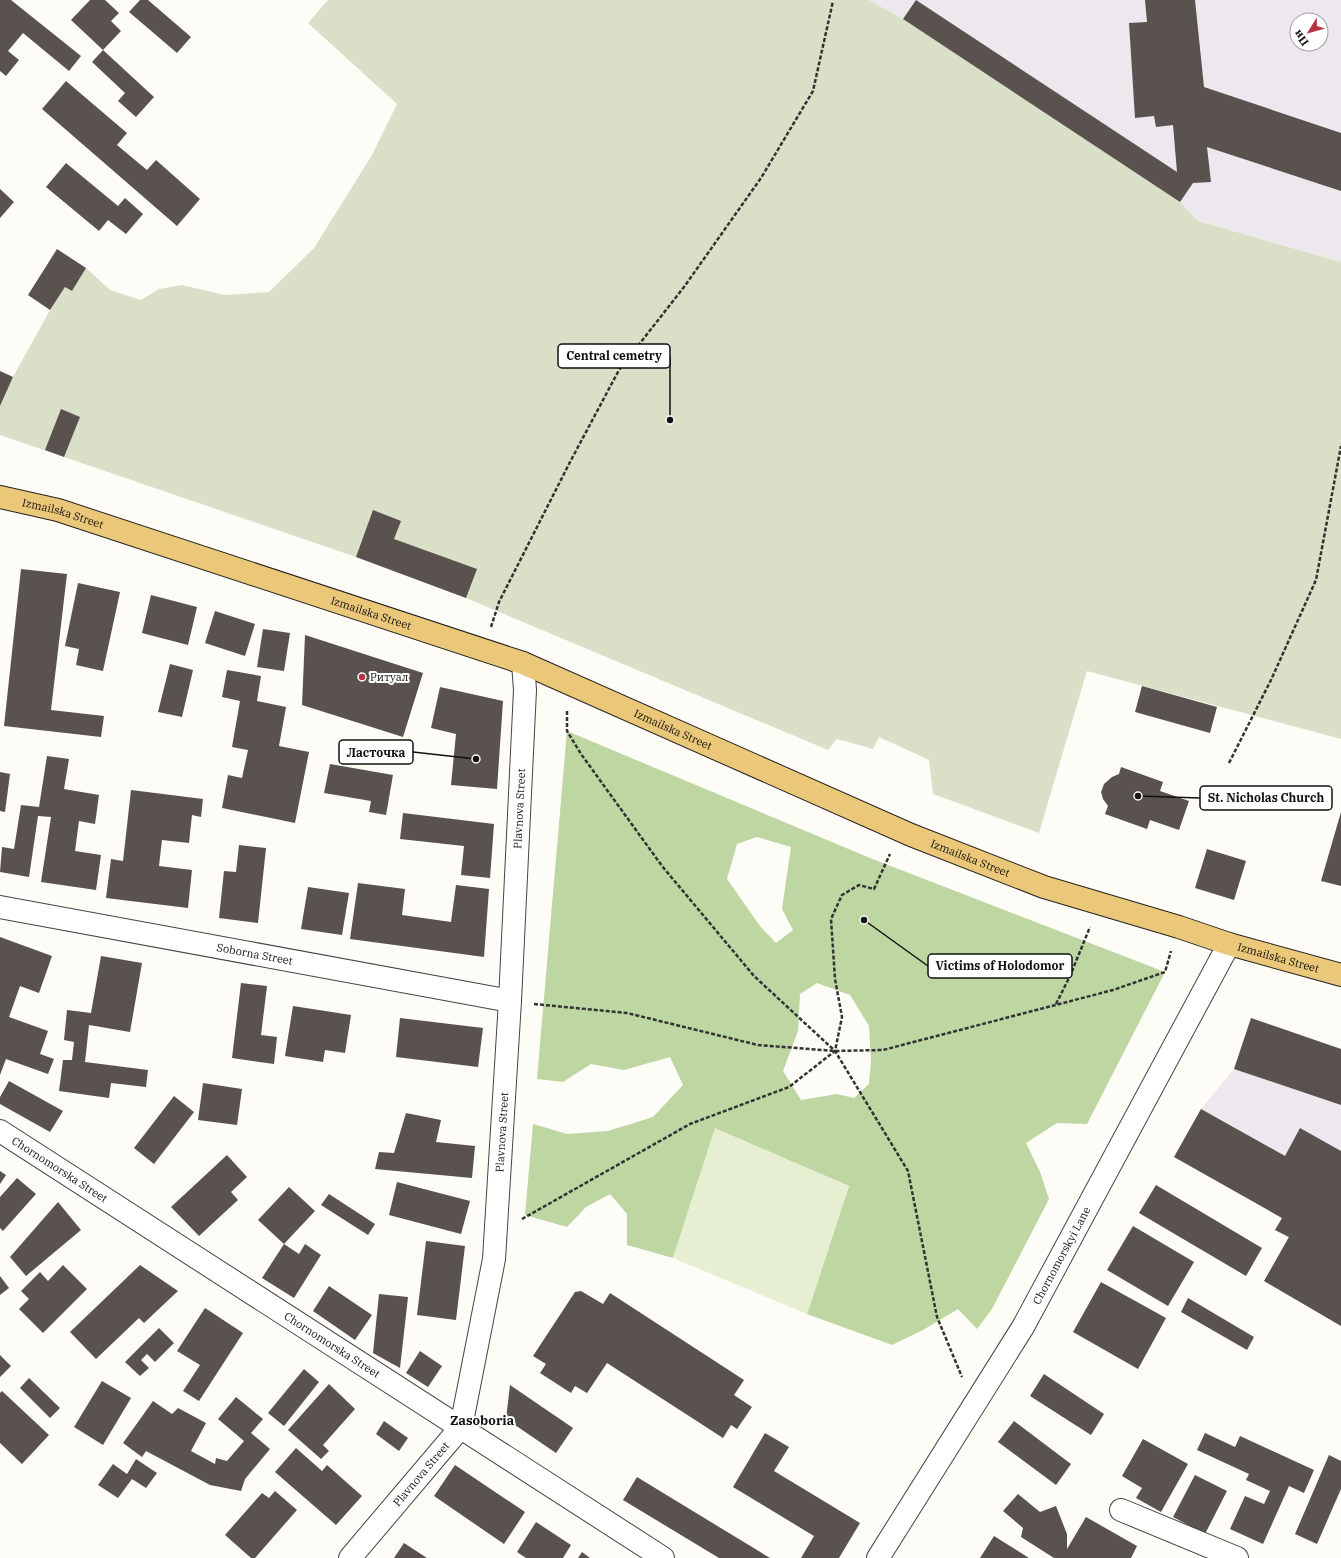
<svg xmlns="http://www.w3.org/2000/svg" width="1341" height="1558" viewBox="0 0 1341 1558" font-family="'IBM Plex Serif',serif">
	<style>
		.industrial { fill: #ede7ee; fill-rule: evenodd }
		.forest { fill: #bdd6a2; fill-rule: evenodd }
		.cemetery { fill: #dae0c7 }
		.pitch { fill: #e7efd2 }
		.building { fill: #59524e }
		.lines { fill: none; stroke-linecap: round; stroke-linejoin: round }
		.minor-casing { stroke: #444; stroke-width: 24 }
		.major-casing { stroke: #222; stroke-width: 24 }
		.path { stroke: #333; stroke-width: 2.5; stroke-dasharray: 4 2; stroke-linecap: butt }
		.minor { stroke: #fff; stroke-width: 22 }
		.major { stroke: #ebc779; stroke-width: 22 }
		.poi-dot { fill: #b53545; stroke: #fff; stroke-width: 1.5 }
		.labels { text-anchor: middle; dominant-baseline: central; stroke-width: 4; stroke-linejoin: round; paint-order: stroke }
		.street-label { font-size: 11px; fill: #111; stroke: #fff }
		.poi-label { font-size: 11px; fill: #111; stroke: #fff; text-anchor: start }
		.quarter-label { font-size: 13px; font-weight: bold; fill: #111; stroke: #fff }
		.leader { fill: none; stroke: #111; stroke-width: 1.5 }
		.callout-dot { fill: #111; stroke: #fff; stroke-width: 1.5 }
		.callout { fill: #fff; stroke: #111; stroke-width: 1.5 }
		.callout-label { font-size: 12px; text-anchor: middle; font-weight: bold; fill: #111 }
	</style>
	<rect width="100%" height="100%" fill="#fefcf6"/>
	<!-- industrial -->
	<path class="industrial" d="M869,0H1341V262L1198,221L1180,202L903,19ZM1297,20H1321V44H1297Z
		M1251,1018L1341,1049V1326L1264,1281L1288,1238L1275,1230L1282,1218L1174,1157L1201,1109L1234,1069Z"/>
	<!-- forest -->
	<path class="forest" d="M567,731L870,858L1165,972L1087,1124L1057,1123L1026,1143L1040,1172L1049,1199L992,1309L977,1329L958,1309L923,1330L892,1345L807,1314L849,1186L715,1129L673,1258L627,1245V1214L610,1194L586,1207L567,1227L525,1215L533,1124L567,1134L608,1131L653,1117L683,1085L670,1057L624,1070L591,1064L563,1082L537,1079ZM757,837L791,847L782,909L793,930L776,943L760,926L727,879L737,844ZM817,983L850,995L869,1026L871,1061L869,1084L854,1098L837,1094L801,1100L783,1071L798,1031L800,994Z"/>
	<!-- cemetery -->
	<path class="cemetery" d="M328,0H869L903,19L1180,202L1198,221L1341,262V739L1087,671L1039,833L933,794L929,760L879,737L873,749L837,739L828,750L466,598L356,557L0,435V406L13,377L50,310L65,287L72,291L86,268L110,290L141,300L159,289L182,285L225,295L269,292L314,248L372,155L397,104L308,23Z"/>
	<!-- pitch -->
	<path class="pitch" d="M715,1128L849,1186L807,1314L673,1258Z"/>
	<!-- building -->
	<path class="building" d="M0,0H11L81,56L69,71L23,33L8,51L19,60L6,76L0,71Z
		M90,0H105L119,13L111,21L121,31L103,50L71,20Z
		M140,0H148L191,37L177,53L129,12Z
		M916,0L1177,172L1173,125L1156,127L1154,116L1135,118L1129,23L1147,22L1145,0H1195L1204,87L1341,133V191L1207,147L1211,182L1193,183L1180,202L903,19Z
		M103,50L154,97L136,117L118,101L125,93L92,62Z
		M66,81L127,133L117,145L147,170L156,160L200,199L177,226L42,109Z
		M66,163L118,206L125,198L143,214L126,234L108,220L99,231L46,187Z
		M0,189L14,202L0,218Z
		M57,249L86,268L72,291L65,287L50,310L28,295Z
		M0,371L13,377L0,406Z
		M61,409L80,417L64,457L45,450Z
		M373,510L401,521L394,539L477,569L466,598L356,557Z
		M21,569L67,574L51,710L104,716L101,737L4,726Z
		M78,583L120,592L103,671L76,665L79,649L65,646Z
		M151,595L197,607L188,645L142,633Z
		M215,611L255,624L245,656L205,643Z
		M263,629L290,633L284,671L257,667Z
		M305,635L423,673L403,737L302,705Z
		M170,664L193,670L182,717L158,712Z
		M227,670L261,676L257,701L286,707L279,746L309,752L295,823L222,808L228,775L242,778L248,750L232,747L240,701L222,697Z
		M1142,686L1217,707L1210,733L1135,712Z
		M440,687L503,701L497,789L451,785L456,734L431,728Z
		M47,756L69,759L64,789L99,795L95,824L79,821L75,851L101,855L96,890L41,882L51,817L38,816L29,877L0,872L2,847L14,849L21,805L39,807Z
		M330,764L393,775L386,815L369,812L371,801L324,793Z
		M1121,767L1163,782L1160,791L1189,801L1179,830L1150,820L1147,829L1105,814L1108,806L1103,799L1101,792L1104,784L1112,777L1119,774Z
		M0,772L10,774L5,812L0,811Z
		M131,790L203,799L201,817L192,815L189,843L162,840L159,866L192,870L188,908L106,898L111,859L123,861Z
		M1341,812V886L1321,881Z
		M403,813L494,824L490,878L461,875L464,846L400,839Z
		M239,845L266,848L258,923L219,918L224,871L236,872Z
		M1207,849L1246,861L1234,900L1195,888Z
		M358,883L405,889L402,915L451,922L456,885L489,889L484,957L350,939Z
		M308,887L349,893L342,935L301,929Z
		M0,937L52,956L39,993L20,986L9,1017L48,1031L40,1054L54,1059L48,1074L6,1059L0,1075Z
		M101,956L142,963L130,1032L89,1025L85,1062L148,1070L146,1087L111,1083L109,1098L59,1091L63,1060H72L74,1042L64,1040L67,1010L91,1013Z
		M241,983L267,986L261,1035L277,1037L274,1064L232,1058Z
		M293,1006L351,1015L345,1053L325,1050L323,1062L285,1056Z
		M400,1018L483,1028L478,1067L396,1057Z
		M1251,1018L1341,1049V1105L1234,1069Z
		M9,1081L63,1111L50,1132L0,1104V1097Z
		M203,1083L242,1089L237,1125L198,1120Z
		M174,1096L194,1112L154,1164L134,1148Z
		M1201,1109L1285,1156L1300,1128L1341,1151V1326L1264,1281L1289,1237L1275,1230L1282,1218L1174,1157Z
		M406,1113L441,1120L436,1142L475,1146L472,1178L375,1169L379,1152L394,1153Z
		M227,1155L247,1177L231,1192L238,1200L199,1236L171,1207Z
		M0,1171L6,1175L0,1184Z
		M17,1178L36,1194L3,1231L0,1228V1197Z
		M397,1182L470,1201L461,1234L389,1215Z
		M1156,1185L1262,1248L1246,1276L1139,1213Z
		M289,1187L315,1211L284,1244L258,1220Z
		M329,1194L375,1224L368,1235L321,1205Z
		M58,1202L81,1230L26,1276L10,1257Z
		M1133,1226L1194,1262L1168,1306L1107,1270Z
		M426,1241L465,1246L456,1320L417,1315Z
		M284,1244L299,1254L305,1244L321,1255L294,1298L262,1278Z
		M63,1265L87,1289L43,1333L19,1309L29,1299L21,1291L40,1272L48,1281Z
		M140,1265L178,1291L144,1323L139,1318L96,1359L70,1332Z
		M0,1276L9,1288L0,1295Z
		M1101,1282L1166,1318L1138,1369L1073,1332Z
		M329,1286L372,1315L355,1340L313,1311Z
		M581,1291L603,1304L610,1293L744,1380L734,1395L752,1407L737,1429L731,1425L723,1438L607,1363L587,1393L575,1386L571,1393L540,1373L546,1364L533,1356L575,1292Z
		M379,1294L408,1297L400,1368L373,1353Z
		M1188,1298L1254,1337L1247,1350L1181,1312Z
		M205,1308L243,1333L199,1401L183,1391L200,1365L177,1351Z
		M159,1328L174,1343L155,1362L147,1354L141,1360L149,1368L140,1376L125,1362Z
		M420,1351L442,1366L428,1387L406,1373Z
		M0,1355L11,1366L0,1377Z
		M304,1369L319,1382L284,1426L268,1413Z
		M1044,1374L1104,1414L1091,1435L1030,1396Z
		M29,1378L60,1408L50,1418L20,1388Z
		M102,1381L131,1398L103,1445L74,1427Z
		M329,1384L355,1409L323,1445L329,1451L321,1459L288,1430Z
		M510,1385L573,1428L556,1453L506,1419Z
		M2,1391L49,1435L22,1464L0,1443V1393Z
		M236,1397L263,1419L251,1433L270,1449L245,1479L241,1491L210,1485L146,1451L142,1457L123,1443L153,1401L172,1414L178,1408L206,1423L191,1451L215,1464L216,1458L227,1461L244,1441L218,1419Z
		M384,1421L408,1438L399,1451L376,1434Z
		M1014,1421L1071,1464L1056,1485L998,1442Z
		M765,1433L789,1447L774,1471L860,1523L839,1558H801L814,1536L733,1487Z
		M1205,1433L1235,1447L1240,1436L1314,1470L1304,1493L1289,1486L1263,1544L1230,1529L1245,1496L1264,1504L1270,1491L1246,1480L1249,1474L1197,1450Z
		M1143,1439L1188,1464L1161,1512L1136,1498L1142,1488L1122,1476Z
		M296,1448L322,1471L327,1465L362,1496L336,1525L275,1472Z
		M1329,1455L1341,1461V1489L1317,1544L1295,1534Z
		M136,1459L157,1473L146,1488L132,1479L118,1498L98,1485L113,1464L127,1474Z
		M455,1465L525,1512L504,1544L434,1496Z
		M1195,1475L1227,1491L1205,1534L1173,1517Z
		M637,1477L770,1558H719L623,1500Z
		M275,1491L297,1510L255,1558H251L225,1535L262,1493L269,1498Z
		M1018,1494L1040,1512L1056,1506L1067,1534V1549L1086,1517L1137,1546L1131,1558H1054L1021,1537L1023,1528L1003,1511Z
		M536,1522L571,1545L563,1558H526L517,1552Z
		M994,1536L1029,1558H980Z
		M404,1543L427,1558H394Z
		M582,1552L590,1558H578Z"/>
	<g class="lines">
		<!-- minor casing -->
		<g class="minor-casing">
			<g id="minor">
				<path id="s1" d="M0,907L510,1001"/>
				<path id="s2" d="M0,1131L663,1558"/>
				<path d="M1121,1510L1237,1558"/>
				<path id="s3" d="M350,1558L461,1427L494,1259L510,1001L525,690L523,663"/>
				<path id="s4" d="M878,1558L1023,1327L1229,944"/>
			</g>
		</g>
		<!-- major casing -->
		<g class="major-casing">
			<g id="major">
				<path id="s5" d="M0,497L58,510L523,663L911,835L1044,887L1179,927L1229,944L1341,975"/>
			</g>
		</g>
		<!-- path -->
		<path class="path" d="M491,627L499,602L570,462L619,370L684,287L761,178L813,91L833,1
			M567,711V731L581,754L662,866L754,976L835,1051L908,1171L937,1317L962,1377
			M1229,763L1271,680L1316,580L1341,446
			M534,1004L627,1013L758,1045L835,1051L883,1050L1113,990L1165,972L1171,951
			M1056,1004L1070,976L1090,927
			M522,1219L690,1124L789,1087L835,1051L842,1017L835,979L831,919L842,895L859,885L874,889L890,854"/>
		<!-- minor -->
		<use href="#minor" class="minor"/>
		<!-- major -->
		<use href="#major" class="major"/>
	</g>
	<!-- markers -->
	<circle class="poi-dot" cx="362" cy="677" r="4"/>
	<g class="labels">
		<!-- street labels -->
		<g class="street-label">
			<text stroke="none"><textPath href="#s5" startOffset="65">Izmailska Street</textPath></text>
			<text stroke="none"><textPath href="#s5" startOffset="389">Izmailska Street</textPath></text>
			<text stroke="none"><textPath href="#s5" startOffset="713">Izmailska Street</textPath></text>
			<text stroke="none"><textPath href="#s3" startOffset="794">Plavnova Street</textPath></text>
			<text stroke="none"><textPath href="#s5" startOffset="1037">Izmailska Street</textPath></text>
			<text stroke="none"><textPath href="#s1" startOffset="259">Soborna Street</textPath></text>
			<text stroke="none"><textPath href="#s5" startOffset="1361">Izmailska Street</textPath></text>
			<text stroke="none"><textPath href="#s3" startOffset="470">Plavnova Street</textPath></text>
			<text stroke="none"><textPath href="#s2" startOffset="71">Chornomorska Street</textPath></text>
			<text stroke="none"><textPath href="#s4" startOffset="354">Chornomorskyi Lane</textPath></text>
			<text stroke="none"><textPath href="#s2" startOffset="395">Chornomorska Street</textPath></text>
			<text stroke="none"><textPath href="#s3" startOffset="110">Plavnova Street</textPath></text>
		</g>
		<!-- poi labels -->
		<g class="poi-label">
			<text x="370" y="677">Ритуал</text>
		</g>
		<!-- quarter labels -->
		<g class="quarter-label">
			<text x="482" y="1420">Zasoboria</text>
		</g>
	</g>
	<!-- callouts -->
	<path class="leader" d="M670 420L670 356M476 759L413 752M1138 796L1200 798M864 920L928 966"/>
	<g class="callout-dot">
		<circle cx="670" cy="420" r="4"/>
		<circle cx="476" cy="759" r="4"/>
		<circle cx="1138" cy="796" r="4"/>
		<circle cx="864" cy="920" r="4"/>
	</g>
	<g class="callout">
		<rect x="558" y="344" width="112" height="24" rx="4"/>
		<rect x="339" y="740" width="74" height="24" rx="4"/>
		<rect x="1200" y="786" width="132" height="24" rx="4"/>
		<rect x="928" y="954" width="144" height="24" rx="4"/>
	</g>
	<g class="callout-label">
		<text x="614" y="360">Central cemetry</text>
		<text x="376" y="757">Ласточка</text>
		<text x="1266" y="802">St. Nicholas Church</text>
		<text x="1000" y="970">Victims of Holodomor</text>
	</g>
	<!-- north arrow -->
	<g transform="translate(1309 32) rotate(233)"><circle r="19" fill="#ffffff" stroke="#a0a0a0"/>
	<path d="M0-3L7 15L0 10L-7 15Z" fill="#b53545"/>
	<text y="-6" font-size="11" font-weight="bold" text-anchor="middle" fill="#111111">Пн</text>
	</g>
</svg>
